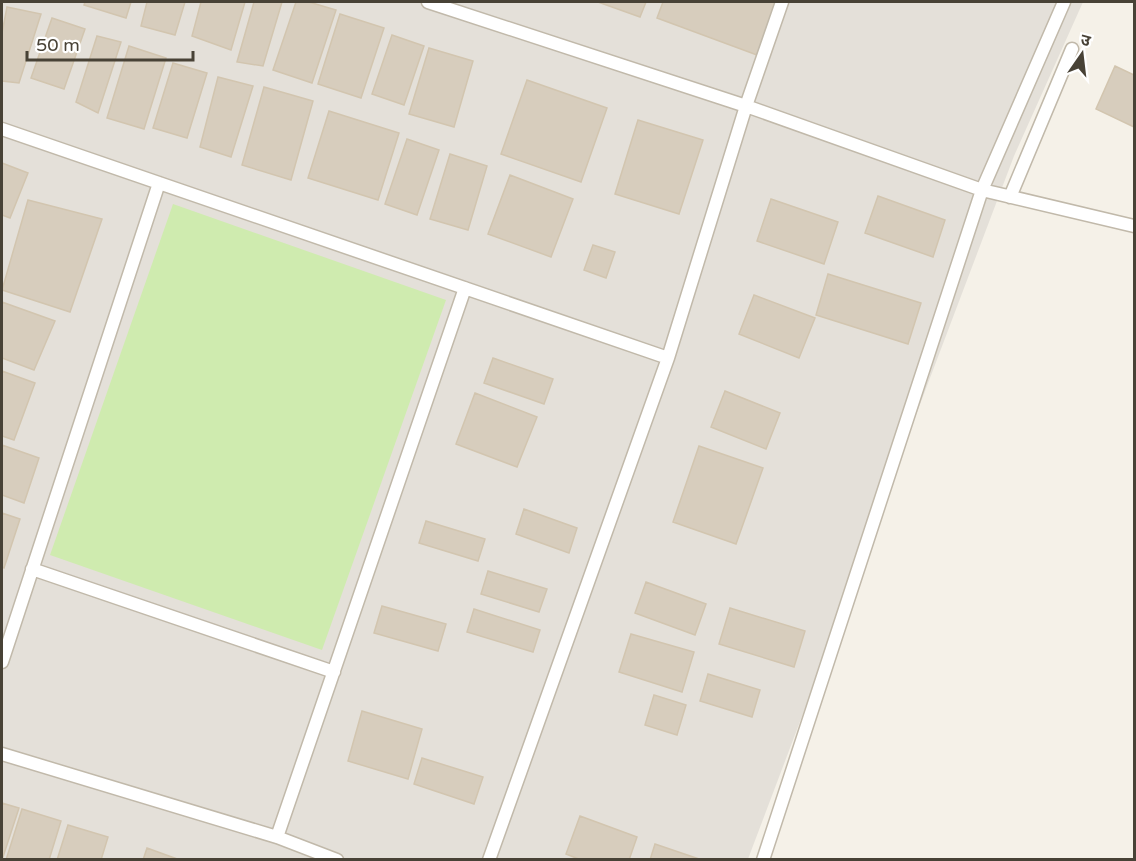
<svg xmlns="http://www.w3.org/2000/svg" width="1136" height="861" viewBox="0 0 1136 861" font-family="'Varela Round','Noto Sans Devanagari',sans-serif">
	<style>
		.industrial { fill: #e4e0d9 }
		.green { fill: #cfebaf }
		.building { fill: #d7cdbd; stroke: #d2c5af; stroke-width: 1.5 }
		.lines { fill: none; stroke-linecap: round; stroke-linejoin: round }
		.service-casing { stroke: #c1b9aa; stroke-width: 15 }
		.service { stroke: #fff; stroke-width: 12 }
	</style>
	<rect width="100%" height="100%" fill="#f5f1e8"/>
	<!-- industrial -->
	<path class="industrial" d="M2,2H1083L1014,156L748,859L2,860Z"/>
	<!-- green -->
	<path class="green" d="M173,204L446,300L322,650L50,555Z"/>
	<!-- building -->
	<path class="building" d="M85,2H131L126,18L84,5Z
		M147,2H185L175,35L141,26Z
		M201,2H245L231,50L192,36Z
		M254,2H282L263,66L237,62Z
		M296,2H309L336,10L312,83L273,70Z
		M598,2H646L640,17Z
		M663,2H777L757,55L657,18Z
		M7,7L41,14L19,83L2,81V33Z
		M340,14L384,28L361,98L318,84Z
		M52,18L85,29L64,89L31,78Z
		M392,35L424,46L404,105L372,94Z
		M97,36L121,42L98,113L76,102Z
		M129,46L166,58L144,129L107,118Z
		M429,48L473,61L454,127L409,114Z
		M173,63L207,73L187,138L153,128Z
		M1115,66L1134,75V127L1096,109Z
		M218,77L253,86L231,157L200,147Z
		M527,80L607,108L581,182L501,154Z
		M264,87L313,101L291,180L242,165Z
		M329,111L399,133L378,200L308,178Z
		M638,120L703,140L679,214L615,194Z
		M407,139L439,150L417,215L385,204Z
		M450,154L487,166L468,230L430,219Z
		M2,163L28,173L10,218L2,215Z
		M510,175L573,199L551,257L488,234Z
		M878,196L945,220L933,257L865,233Z
		M771,199L838,222L824,264L757,241Z
		M28,200L102,219L70,312L2,290Z
		M593,245L615,252L606,278L584,270Z
		M828,274L921,303L908,344L816,315Z
		M754,295L815,318L799,358L739,334Z
		M2,302L55,321L34,370L2,358Z
		M493,358L553,379L544,404L484,383Z
		M2,371L35,383L14,440L2,436Z
		M725,391L780,413L766,449L711,427Z
		M475,393L537,417L517,467L456,444Z
		M2,445L39,458L24,503L2,495Z
		M699,446L763,468L736,544L673,522Z
		M524,509L577,528L569,553L516,534Z
		M2,513L20,519L4,568L2,567Z
		M426,521L485,539L478,561L419,543Z
		M488,571L547,589L539,612L481,594Z
		M646,582L706,604L695,635L635,613Z
		M382,606L446,624L438,651L374,633Z
		M730,608L805,631L794,667L719,644Z
		M474,609L540,630L533,652L467,632Z
		M631,634L694,652L682,692L619,672Z
		M708,674L760,690L752,717L700,701Z
		M654,695L686,705L677,735L645,725Z
		M362,711L422,729L408,779L348,761Z
		M422,758L483,777L474,804L414,784Z
		M2,803L19,808L2,860Z
		M22,809L61,821L49,860H6Z
		M580,816L637,837L629,860H581L566,854Z
		M68,825L108,837L101,860H57Z
		M655,844L702,860H650Z
		M147,848L180,860H143Z"/>
	<g class="lines">
		<!-- service casing -->
		<g class="service-casing">
			<path id="service" d="M428,2L746,106L982,190L763,860
				M1064,2L982,190L1134,226
				M2,129L668,358
				M1010,197L1072,49
				M32,569L334,672
				M2,662L159,183
				M2,754L277,837L337,860
				M277,837L465,288
				M489,860L668,358L746,106L782,2"/>
		</g>
		<!-- service -->
		<use href="#service" class="service"/>
	</g>
	<!-- border -->
	<rect width="1136" height="861" fill="none" stroke="#484236" stroke-width="6"/>
	<!-- north arrow -->
	<g transform="translate(1082 54) rotate(14)" stroke="#ffffff" stroke-width="4.5" paint-order="stroke">
	<path d="M0-4.5L10 22L0 15L-10 22Z" fill="#484236"/>
	<text y="-9" font-size="16" font-weight="bold" text-anchor="middle" fill="#484236">उ</text>
	</g>
	<!-- scale -->
	<path d="M27 51v9h166v-9" fill="none" stroke="#484236" stroke-width="3"/>
	<text x="36" y="51" font-size="18" fill="#484236" stroke="#ffffff" stroke-width="4.5" paint-order="stroke">50 m</text>
</svg>
